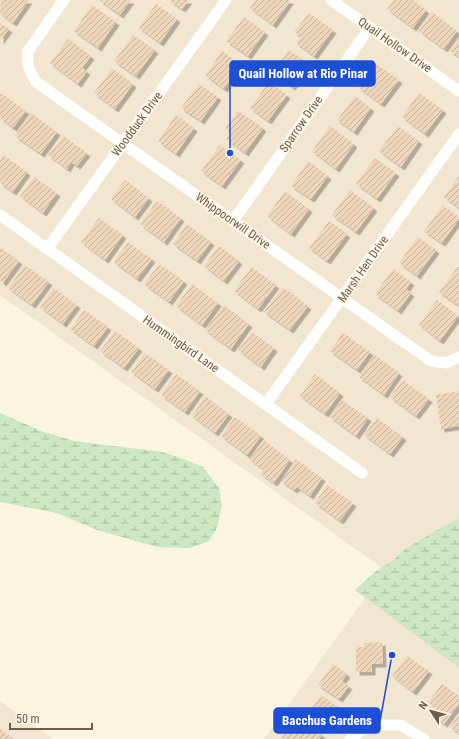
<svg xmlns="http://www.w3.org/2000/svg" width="459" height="739" viewBox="0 0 459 739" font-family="'Roboto Condensed',sans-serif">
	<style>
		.residential { fill: #f2e6d0 }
		.wetland { fill: url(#wetland-marsh) }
		.building { fill: url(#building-hatch); filter: url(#shadow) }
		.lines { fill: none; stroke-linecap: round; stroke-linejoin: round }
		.minor { stroke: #fff; stroke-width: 11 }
		.labels { text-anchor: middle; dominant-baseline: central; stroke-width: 3; stroke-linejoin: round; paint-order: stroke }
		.street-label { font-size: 12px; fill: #705c49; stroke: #fef7e7 }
		.leader { fill: none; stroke: #1d4ed8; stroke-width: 1.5 }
		.callout-dot { fill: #1d4ed8; stroke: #fef7e7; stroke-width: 1.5 }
		.callout { fill: #1d4ed8; stroke: #1d4ed8; stroke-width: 1.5 }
		.callout-label { font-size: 13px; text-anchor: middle; font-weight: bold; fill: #fff }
	</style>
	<defs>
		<pattern id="wetland-marsh" width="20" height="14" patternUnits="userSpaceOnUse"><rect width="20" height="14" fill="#cce7c1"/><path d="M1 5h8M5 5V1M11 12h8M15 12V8" fill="none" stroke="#aabe9f"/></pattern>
		<pattern id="building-hatch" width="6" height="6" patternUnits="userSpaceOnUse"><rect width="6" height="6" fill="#efd5ba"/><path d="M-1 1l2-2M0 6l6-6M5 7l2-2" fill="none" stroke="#c6b099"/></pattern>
		<filter id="shadow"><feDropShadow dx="3.5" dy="3.5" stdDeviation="0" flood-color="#0004"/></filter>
	</defs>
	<rect width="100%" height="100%" fill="#fbf4e1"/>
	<!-- residential -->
	<path class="residential" d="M0,0H459V739H264L385,570L0,295Z
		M0,701L53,739H0Z"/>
	<!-- wetland -->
	<path class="wetland" d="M0,413L41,431L74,441L162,452L184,459L203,467L219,488L222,505L217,528L209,541L190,548L157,547L97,530L57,513L0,502Z
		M459,519V668L355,590L376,571L391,562L407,548L442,527Z"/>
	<!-- building -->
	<path class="building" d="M1,0H29L13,23L0,13Z
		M99,0H131L120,15Z
		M169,0H189L182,9Z
		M255,0H289L290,1L273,25L250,8Z
		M394,0H414L413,1L426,10L413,28L387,9Z
		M156,4L177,19L160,43L139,28Z
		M92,5L116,22L98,48L74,31Z
		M432,12L457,31L444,49L419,31Z
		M309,13L333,30L314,56L296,43L301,36L294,32Z
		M244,17L265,32L248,56L226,41Z
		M0,23L9,29L0,41Z
		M133,35L155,50L136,76L114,61Z
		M68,39L91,56L82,68L87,71L78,84L50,63Z
		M459,39V57L450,51Z
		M289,50L309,64L292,87L272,73Z
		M222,51L241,65L224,89L205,75Z
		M375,63L399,80L381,104L358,87Z
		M112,68L133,84L115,109L94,93Z
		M269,82L287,95L268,121L250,108Z
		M199,84L218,97L201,121L181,108Z
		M1,93L26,111L13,128L0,118V94Z
		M419,93L443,110L425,134L402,117Z
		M355,96L371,108L354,132L337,120Z
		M238,111L263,128L245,153L226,139L231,133L225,128Z
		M31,113L57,132L41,154L15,136Z
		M176,115L194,128L176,154L158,141Z
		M330,126L354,144L336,169L312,151Z
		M398,126L419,141L401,167L379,151Z
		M63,136L87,153L77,166L71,162L67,169L48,155Z
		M220,145L241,160L222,186L201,171Z
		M3,155L27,172L13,192L0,183V160Z
		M375,158L396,173L377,199L356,184Z
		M308,161L328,176L311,199L291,186Z
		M459,176V208L444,197Z
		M34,177L57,193L43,213L20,196Z
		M125,180L149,198L135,217L111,199Z
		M350,190L374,208L356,232L332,215Z
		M285,191L309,209L291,234L267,216Z
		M157,201L181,218L164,242L140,224Z
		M443,205L459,217V219L442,243L424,231Z
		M99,218L123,235L105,260L81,242Z
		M329,221L347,234L327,261L309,248Z
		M187,224L211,242L197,261L173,244Z
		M418,237L436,250L417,276L399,263Z
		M128,242L152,259L137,279L114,262Z
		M219,246L239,261L224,281L204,266Z
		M0,247L19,261L3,283L0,280Z
		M159,264L184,281L169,302L144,284Z
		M25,265L49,282L32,305L8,288Z
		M459,265V306L439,292Z
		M251,267L276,285L258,309L234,291Z
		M393,269L411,282L406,289L411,293L398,311L375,294Z
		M192,284L218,303L202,325L176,306Z
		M283,287L308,306L290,330L264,312Z
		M54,288L77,305L63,324L40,307Z
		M437,300L458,316L440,341L419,325Z
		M224,305L249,324L231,349L205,330Z
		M84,310L108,327L94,346L70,329Z
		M115,331L139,348L124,368L100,351Z
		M252,332L274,348L261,367L238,350Z
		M343,333L370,352L357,370L330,351Z
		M145,353L169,370L155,389L131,372Z
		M375,355L399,373L384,395L359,377Z
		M176,374L200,391L185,412L161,395Z
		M315,374L340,393L325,414L300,396Z
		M403,380L429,399L416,416L390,397Z
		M459,391V426L441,429L436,395Z
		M205,396L229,414L215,433L192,416Z
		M342,400L368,418L356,436L330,417Z
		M235,417L261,436L247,455L221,436Z
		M377,418L403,437L390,454L364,435Z
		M263,440L290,460L274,483L261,474L264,470L249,459Z
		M296,459L322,478L310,496L297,487L294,490L281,481Z
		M327,485L353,503L340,521L315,503Z
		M382,642L383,664H372V672H356V647H364V643Z
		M407,656L429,671L413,692L392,676Z
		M333,664L347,674L342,681L349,686L339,699L318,685Z
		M442,684L459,696V704L444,724L430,714L435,707L428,702Z
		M321,695L340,708L325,730L306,716Z
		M459,715V734L450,727Z
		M296,716L322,735L319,739H283L281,737Z
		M0,729L14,739H0Z"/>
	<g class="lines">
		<!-- minor -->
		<path class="minor" d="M64,0L28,51V66L36,82L431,361L446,363L459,357
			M331,0L459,91
			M0,215L362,473
			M233,221L370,27
			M47,249L226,0
			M266,404L459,134
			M350,739L362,730L377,725H400L424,739"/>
	</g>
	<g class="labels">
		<!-- street labels -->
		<g class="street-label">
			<text transform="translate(395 45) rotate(35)">Quail Hollow Drive</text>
			<text transform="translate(137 124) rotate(-54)">Woodduck Drive</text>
			<text transform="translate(301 124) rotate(-55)">Sparrow Drive</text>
			<text transform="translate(233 221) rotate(35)">Whippoorwill Drive</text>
			<text transform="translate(363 269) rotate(-55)">Marsh Hen Drive</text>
			<text transform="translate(181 344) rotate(35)">Hummingbird Lane</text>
		</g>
	</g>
	<!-- callouts -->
	<path class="leader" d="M230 153L230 73M392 655L380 721"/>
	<g class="callout-dot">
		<circle cx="230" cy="153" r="4"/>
		<circle cx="392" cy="655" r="4"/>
	</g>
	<g class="callout">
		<rect x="230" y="61" width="145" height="25" rx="4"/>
		<rect x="274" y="708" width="106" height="25" rx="4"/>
	</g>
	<g class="callout-label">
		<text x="303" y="78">Quail Hollow at Rio Pinar</text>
		<text x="327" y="725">Bacchus Gardens</text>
	</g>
	<!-- north arrow -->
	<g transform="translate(431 711) rotate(306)" stroke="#fef7e7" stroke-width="3" paint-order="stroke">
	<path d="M0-3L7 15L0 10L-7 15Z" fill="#705c49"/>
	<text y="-6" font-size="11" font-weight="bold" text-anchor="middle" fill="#705c49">N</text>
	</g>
	<!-- scale -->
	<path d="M10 723v6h82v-6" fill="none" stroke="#705c49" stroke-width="2"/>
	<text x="16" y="723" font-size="12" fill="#705c49" stroke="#fef7e7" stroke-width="3" paint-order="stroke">50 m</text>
</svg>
